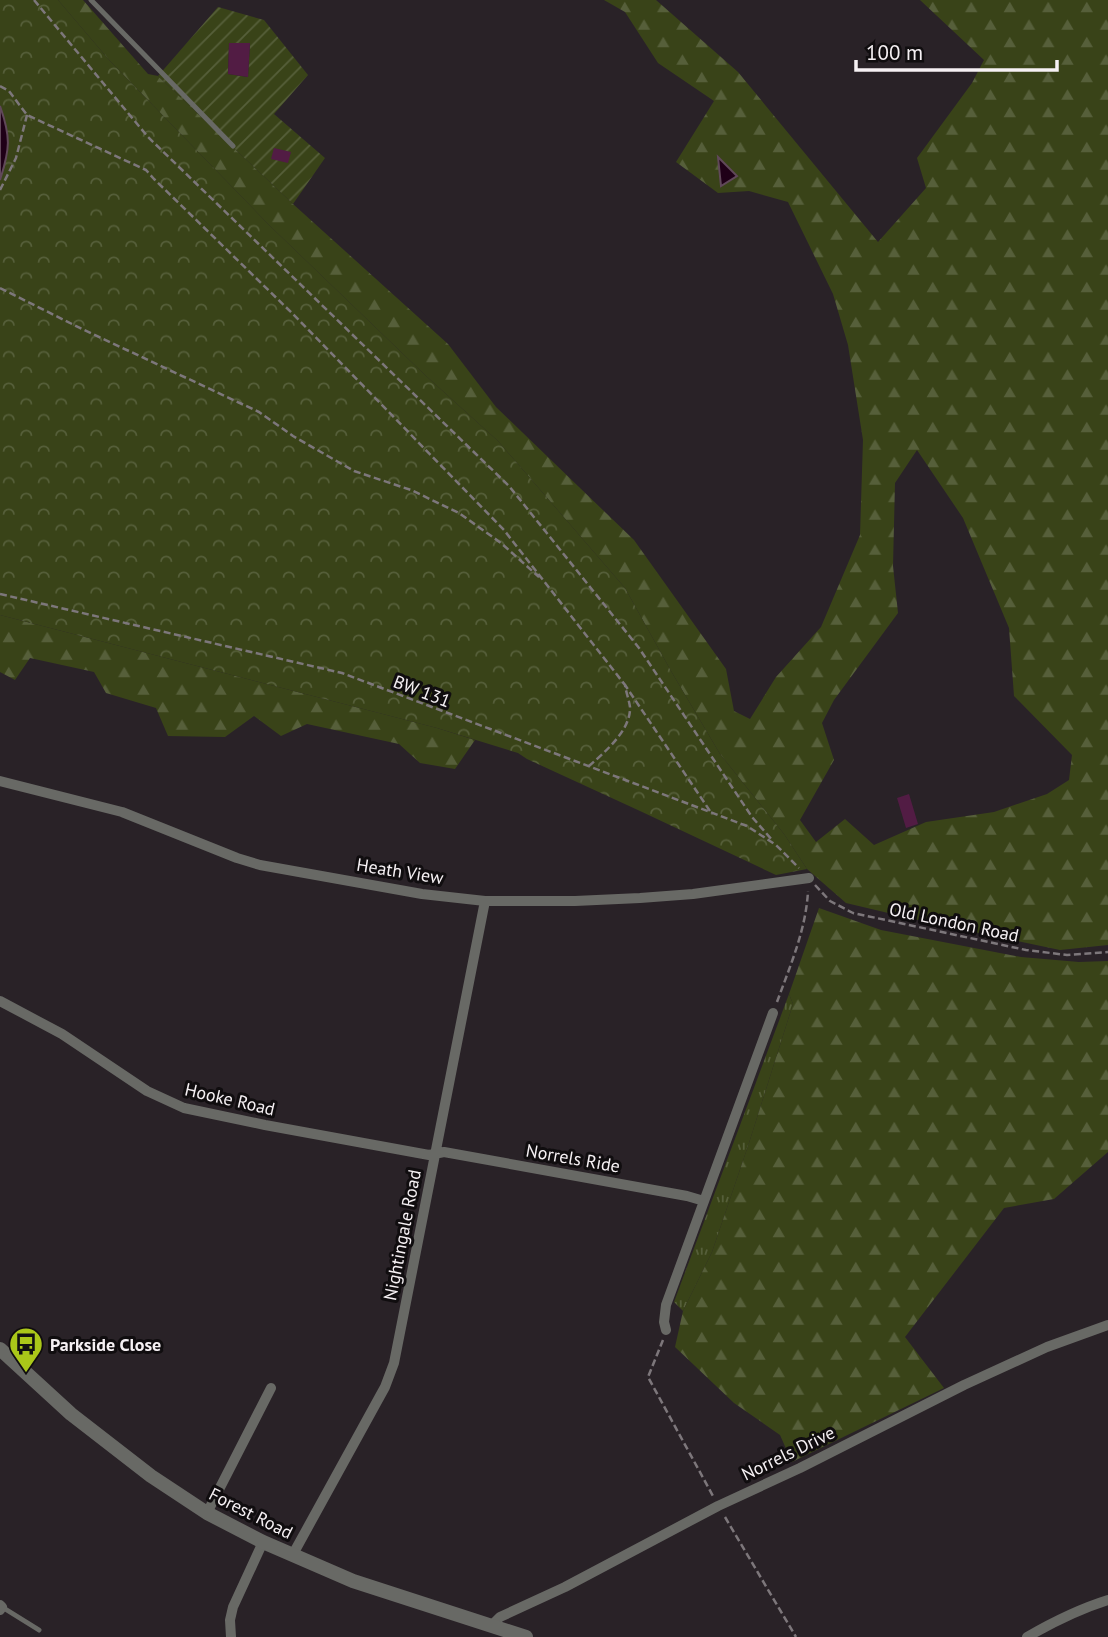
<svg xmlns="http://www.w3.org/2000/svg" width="1108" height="1637" viewBox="0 0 1108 1637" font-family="'PT Sans',sans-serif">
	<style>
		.grass { fill: url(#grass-tufts) }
		.forest { fill: url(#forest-firs); fill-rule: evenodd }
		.park { fill: url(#park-crowns) }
		.garden { fill: url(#garden-furrows); fill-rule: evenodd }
		.water { fill: #1f0017; stroke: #604859; stroke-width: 2 }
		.building { fill: #521c44 }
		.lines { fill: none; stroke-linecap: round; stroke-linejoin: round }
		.path { stroke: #7d777b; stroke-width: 2.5; stroke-dasharray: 7 3.5; stroke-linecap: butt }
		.service { stroke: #686965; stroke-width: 5 }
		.minor { stroke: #686965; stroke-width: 10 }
		.tertiary { stroke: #686965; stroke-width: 14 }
		.labels { text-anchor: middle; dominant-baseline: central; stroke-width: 6; stroke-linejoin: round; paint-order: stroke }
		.street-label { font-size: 18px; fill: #f6f1f4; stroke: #100d0f }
		.poi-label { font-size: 18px; font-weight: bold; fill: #f6f1f4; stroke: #100d0f; text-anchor: start }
	</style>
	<defs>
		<pattern id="grass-tufts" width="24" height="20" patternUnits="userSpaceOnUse" patternTransform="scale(1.75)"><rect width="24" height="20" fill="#394318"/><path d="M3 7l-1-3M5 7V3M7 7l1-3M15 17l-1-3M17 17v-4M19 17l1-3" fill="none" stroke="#565f3a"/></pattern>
		<pattern id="forest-firs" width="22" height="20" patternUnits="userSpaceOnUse" patternTransform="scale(1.75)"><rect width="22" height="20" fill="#394318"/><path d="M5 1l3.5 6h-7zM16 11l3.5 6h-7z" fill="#565f3a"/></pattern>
		<pattern id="park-crowns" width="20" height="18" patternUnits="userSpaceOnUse" patternTransform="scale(1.75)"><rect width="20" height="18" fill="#394318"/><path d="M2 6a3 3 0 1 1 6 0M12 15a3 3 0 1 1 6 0" fill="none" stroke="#565f3a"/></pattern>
		<pattern id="garden-furrows" width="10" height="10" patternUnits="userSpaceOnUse" patternTransform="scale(1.75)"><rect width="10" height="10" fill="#394318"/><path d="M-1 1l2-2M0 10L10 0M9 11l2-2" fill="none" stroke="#565f3a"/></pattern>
	</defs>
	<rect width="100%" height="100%" fill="#292227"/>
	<!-- grass -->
	<path class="grass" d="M789,994L793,1004L749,1143L712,1252L683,1311L674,1302Z"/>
	<!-- forest -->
	<path class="forest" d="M58,0H83L148,74L158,76L293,204L448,344L496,407L634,540L726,669L734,711L750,719L776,677L821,627L860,535L863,440L848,345L833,294L788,202L749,191L718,193L676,162L714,101L658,63L625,12L604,0H656L738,72L878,242L926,188L917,158L972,83L984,60L920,0H1108V945L1060,950L922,921L846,903L807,869L784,834L720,754L671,671L625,588L498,441L425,375L269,225L110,61ZM917,450L963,518L1009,628L1014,696L1072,755L1069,780L1047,794L994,812L926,822L874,845L845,819L816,842L800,820L834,760L822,723L834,700L898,613L893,566L895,483Z
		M0,615L437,728L475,740L455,769L420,763L399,744L307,724L281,736L254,716L225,737L168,736L156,708L106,693L94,672L30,658L15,680L0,672Z
		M819,908L881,930L1021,957L1079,962L1108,961V1152L1054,1199L1004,1208L905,1337L944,1388L792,1462L780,1435L734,1403L675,1347L683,1311L712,1252L749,1143L793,1004L789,994Z"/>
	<!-- park -->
	<path class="park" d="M0,0H58L110,61L269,225L425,375L498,441L625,588L671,671L720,754L784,834L807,869L776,875L640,811L527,759L518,753L437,728L0,615Z"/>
	<!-- garden -->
	<path class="garden" d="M218,7L264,20L308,75L274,114L325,158L293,204L158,76ZM229,43H250L248,77L228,74Z"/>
	<!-- water -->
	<path class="water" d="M0,106C11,137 10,149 0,180Z
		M718,157L737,176L721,186Z"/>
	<!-- building -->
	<path class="building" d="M229,43H250L248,77L228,74Z
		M274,148L291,152L288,163L271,159Z
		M909,794L918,824L906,828L897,798Z"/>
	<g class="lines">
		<!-- path -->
		<path class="path" d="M34,0L148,137L509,486L639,648L752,817L773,841
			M0,86L9,91L27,115L146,170L154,179L293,314L504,530L625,685
			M0,190L16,158L27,115
			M0,288L82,329L259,412L293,436L354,471L411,490L459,513L501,543L539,577
			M0,594L342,673L747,826L776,845L799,868
			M589,766C605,752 631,730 630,707C629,700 626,692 625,685L712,814
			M815,885L830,901L853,913L1026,950L1067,955L1108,952
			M777,1002C790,966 806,930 808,891
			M663,1340L648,1377L713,1496
			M725,1517L796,1637"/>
		<!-- service -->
		<path class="service" d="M91,0L233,146
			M2,1607L39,1630"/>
		<!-- minor -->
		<path class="minor" d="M0,781L122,812L237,858L260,865L422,894L485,901H575L640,898L693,894L809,878
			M0,1001L62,1034L147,1091L184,1108L265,1125L429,1155L444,1152L687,1196L704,1201
			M666,1330L664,1322L666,1305L773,1013
			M207,1513L271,1388
			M292,1556L385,1387L394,1363L485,901
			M0,1605L2,1607L0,1610
			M491,1626L500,1617L565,1587L718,1506L800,1468L964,1385L1047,1347L1108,1325
			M231,1637L230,1620L233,1607L263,1542
			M1027,1637C1053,1622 1079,1609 1108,1600"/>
		<!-- tertiary -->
		<path class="tertiary" d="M0,1349L71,1414L151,1476L207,1513L263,1542L353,1581L526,1637"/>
	</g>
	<!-- icons -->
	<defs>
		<g id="bus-pin" transform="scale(1.75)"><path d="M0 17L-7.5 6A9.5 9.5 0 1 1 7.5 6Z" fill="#aac719" stroke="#100d0f"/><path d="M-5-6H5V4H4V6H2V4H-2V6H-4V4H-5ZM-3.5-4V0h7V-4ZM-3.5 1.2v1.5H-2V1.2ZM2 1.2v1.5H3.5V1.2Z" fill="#111"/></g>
	</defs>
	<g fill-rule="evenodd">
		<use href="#bus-pin" x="26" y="1344"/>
	</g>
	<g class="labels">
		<!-- street labels -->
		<g class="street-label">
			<text transform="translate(422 691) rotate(21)">BW 131</text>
			<text transform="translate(400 871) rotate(9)">Heath View</text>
			<text transform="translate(954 922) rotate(12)">Old London Road</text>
			<text transform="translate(230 1099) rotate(13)">Hooke Road</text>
			<text transform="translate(573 1158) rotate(10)">Norrels Ride</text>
			<text transform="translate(402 1235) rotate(-79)">Nightingale Road</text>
			<text transform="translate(788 1453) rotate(-26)">Norrels Drive</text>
			<text transform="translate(251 1513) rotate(27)">Forest Road</text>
		</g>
		<!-- poi labels -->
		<g class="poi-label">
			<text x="50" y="1344">Parkside Close</text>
		</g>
	</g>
	<!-- scale -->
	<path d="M856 60v10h201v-10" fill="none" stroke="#f6f1f4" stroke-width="3.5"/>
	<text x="866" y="60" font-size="21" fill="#f6f1f4" stroke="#100d0f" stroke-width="5" paint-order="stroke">100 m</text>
</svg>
